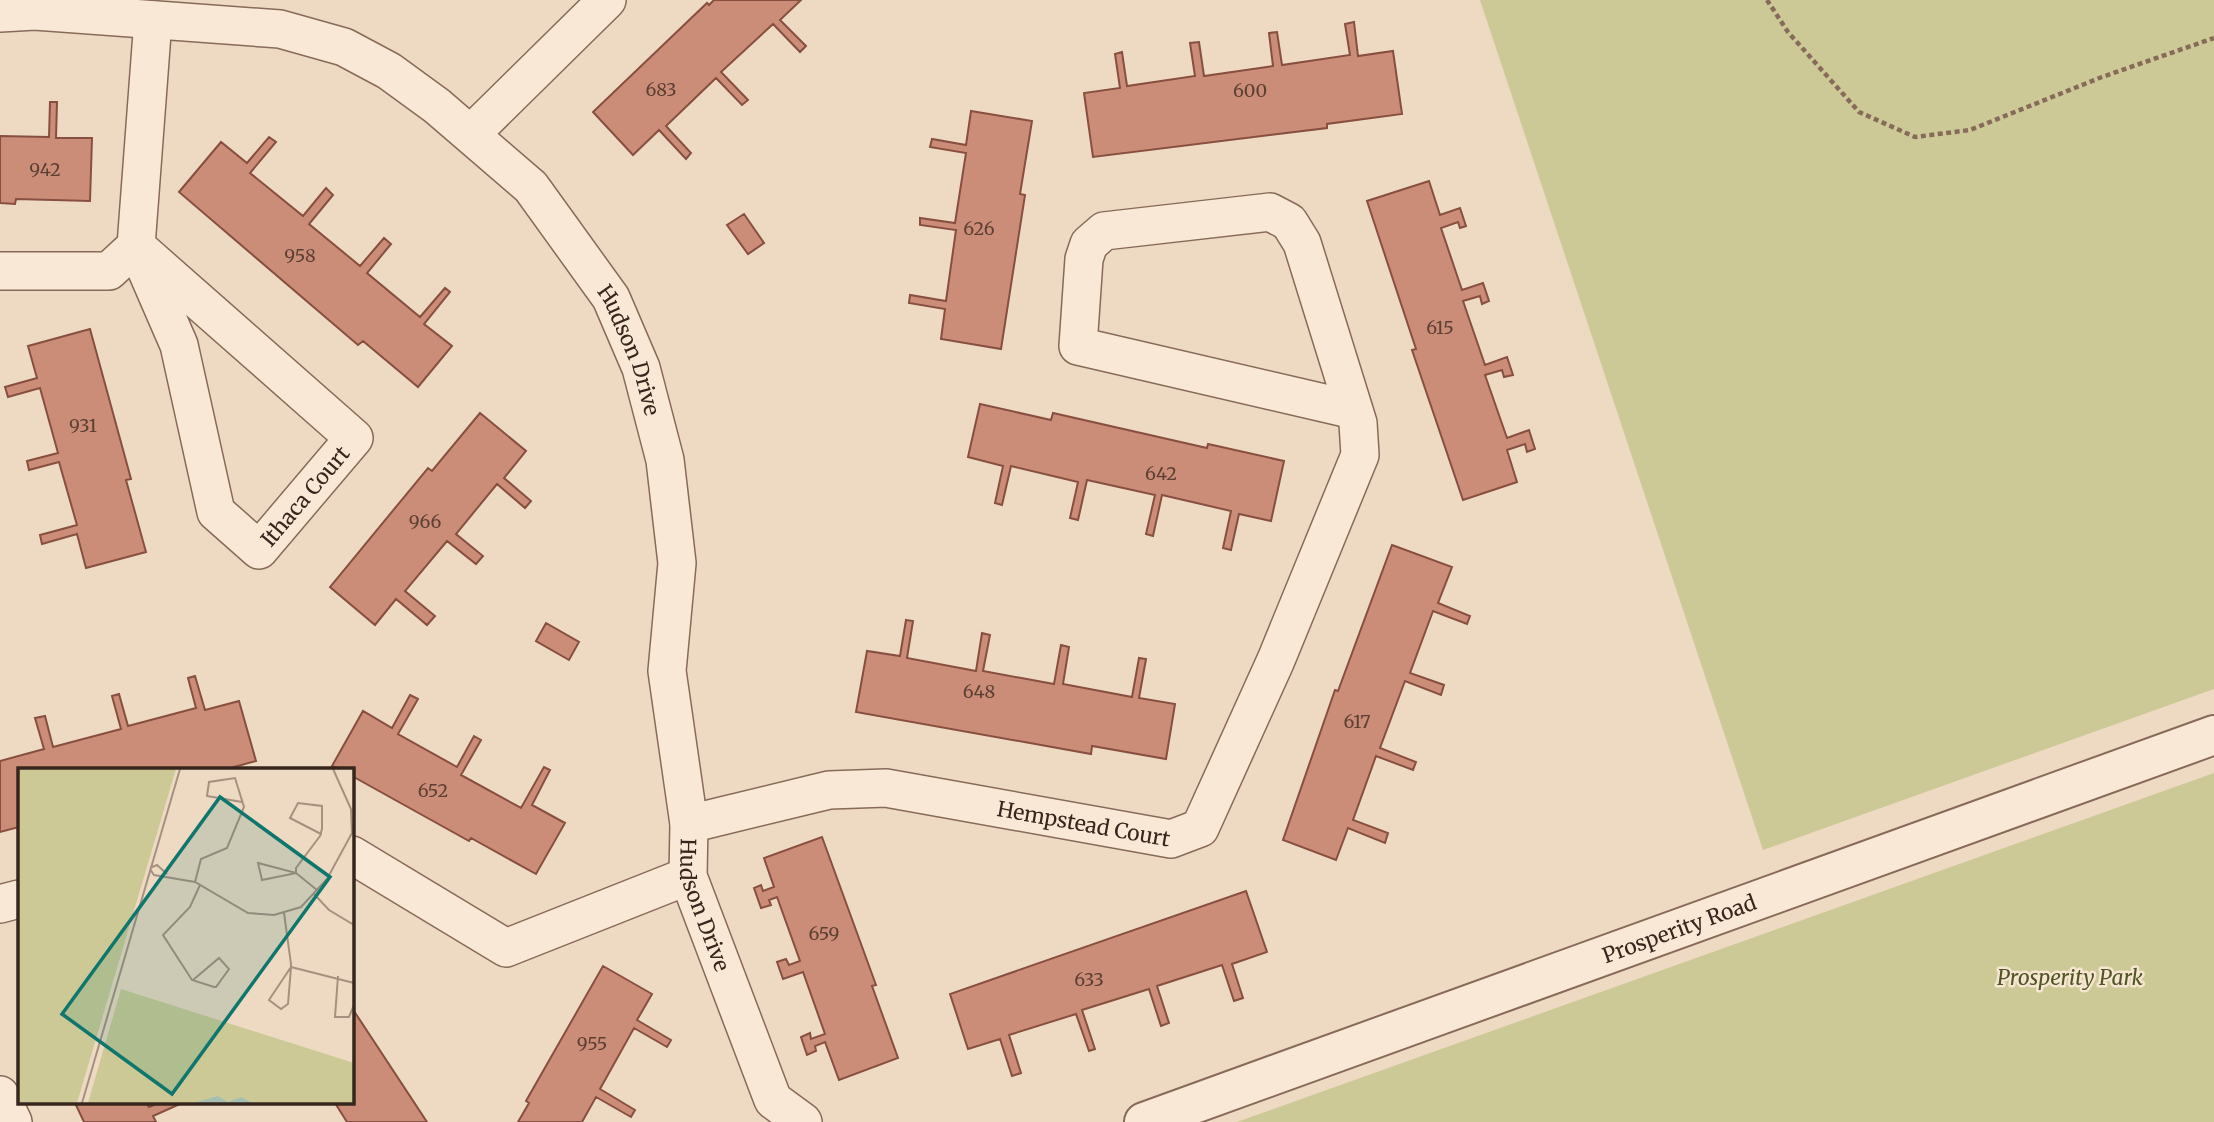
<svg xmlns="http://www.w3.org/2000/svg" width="2214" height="1122" viewBox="0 0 2214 1122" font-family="Merriweather,serif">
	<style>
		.green { fill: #ccc996 }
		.building { fill: #cc8d78; stroke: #874f3f; stroke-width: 2 }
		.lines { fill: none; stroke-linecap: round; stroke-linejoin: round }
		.minor-casing { stroke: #876a59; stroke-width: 40 }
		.tertiary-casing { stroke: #876a59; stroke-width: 42 }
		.path { stroke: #876a59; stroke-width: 4.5; stroke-dasharray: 5 3.5; stroke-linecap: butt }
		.minor { stroke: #f9e8d5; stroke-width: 37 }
		.tertiary { stroke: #f9e8d5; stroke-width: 38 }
		.labels { text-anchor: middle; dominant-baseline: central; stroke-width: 5; stroke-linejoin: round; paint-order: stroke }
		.number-label { font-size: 18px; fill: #5c4034 }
		.street-label { font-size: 21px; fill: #37261d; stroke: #f5e5d1 }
		.park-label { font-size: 21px; font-style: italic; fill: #4f5424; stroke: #f5e5d1 }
		.inset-road { fill: none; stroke: #a59180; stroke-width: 2 }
		.view { fill: #0f766e; fill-opacity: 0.15; stroke: #0f766e; stroke-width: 3.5 }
		.inset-edge { fill: none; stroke: #37261d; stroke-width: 3.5 }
	</style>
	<rect width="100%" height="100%" fill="#eed9c2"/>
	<!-- green -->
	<path class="green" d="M1480,0H2214V689L1763,850Z
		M2214,773V1122H1237Z"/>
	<!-- building -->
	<path class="building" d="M714,0H801L780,20L806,46L800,52L773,24L721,72L748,100L742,105L716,78L666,126L691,153L686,159L659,130L633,155L593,112L707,3L709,5Z
		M1354,22L1358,56L1393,51L1402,114L1327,124V128L1093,157L1084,93L1120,88L1115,54L1122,52L1127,86L1195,76L1190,43L1199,42L1204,76L1273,66L1269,33L1277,32L1282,65L1350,55L1345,24Z
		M50,102H57L56,138H92L90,201L16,199L15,204L0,203V136L49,137Z
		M971,111L1032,121L1020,194L1025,195L1001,349L941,339L945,309L909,303L910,295L946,301L956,230L920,225V218L955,223L966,153L930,147L932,139L966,145Z
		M269,137L276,142L250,173L303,216L326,188L333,195L309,224L360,266L384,238L391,244L367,273L420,317L445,288L450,292L424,324L452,346L418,387L363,341L358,345L179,192L221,142L247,163Z
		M1429,181L1440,215L1460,208L1466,226L1460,228L1458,222L1441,228L1462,290L1483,283L1489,301L1482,304L1480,296L1463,301L1485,365L1507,357L1513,375L1504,377L1502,370L1485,375L1507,438L1529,430L1535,449L1527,452L1525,444L1507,450L1517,482L1463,500L1412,350L1416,349L1367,201Z
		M744,214L764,243L748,254L727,225Z
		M90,329L131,479L126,480L146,552L86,568L77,534L42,544L40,535L77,525L59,462L29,470L27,461L58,453L40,388L8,397L5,387L37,378L28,346Z
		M980,404L1051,420L1053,413L1207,448L1208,444L1284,461L1271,521L1239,514L1231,550L1223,548L1231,511L1162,495L1153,536L1146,534L1155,495L1087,480L1078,520L1070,518L1078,482L1011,466L1002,505L995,503L1003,466L968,457Z
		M480,413L526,451L504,478L531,501L525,508L497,484L456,534L483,556L476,564L447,541L405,591L435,616L427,625L396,599L375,625L330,587L428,468L432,471Z
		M1392,545L1452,567L1438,603L1470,616L1467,624L1433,611L1410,673L1444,685L1441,695L1405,681L1380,748L1416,762L1413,770L1376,756L1353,820L1388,833L1385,843L1348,828L1336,860L1283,840L1335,690L1338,691Z
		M906,620L913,621L907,658L976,671L982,633L990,635L983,671L1054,684L1061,645L1069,647L1063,684L1132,697L1139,658L1146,659L1139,698L1175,704L1166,759L1092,746L1091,754L856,712L867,651L900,656Z
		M546,623L579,642L569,660L536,641Z
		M195,676L205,710L239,701L256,761L223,770H19V827L0,832V761L44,749L35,718L45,716L53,747L121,729L112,696L119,694L128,726L196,708L188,678Z
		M410,695L418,699L398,734L457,767L474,736L481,740L461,775L521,808L544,767L550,770L532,805L565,823L536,874L471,838L469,841L352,776V770H341L332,766L363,711L392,728Z
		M822,837L876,985L872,986L898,1058L839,1080L825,1042L815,1046L816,1051L807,1055L801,1037L810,1033L811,1039L825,1034L803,972L783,979L777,962L786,959L789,965L800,961L777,897L769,900L771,905L761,908L754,888L761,885L763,891L774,887L764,858Z
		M1246,891L1267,952L1232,964L1243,998L1234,1001L1222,965L1157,986L1169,1023L1161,1026L1149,989L1082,1010L1095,1049L1089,1051L1076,1014L1009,1035L1021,1073L1012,1076L1000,1039L968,1049L950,994Z
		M603,966L652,994L637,1020L671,1040L667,1047L634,1028L600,1089L635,1110L631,1117L596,1097L582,1122H518L529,1103L526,1101Z
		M352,1008L427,1122H347L335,1103H352Z
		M75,1103H146L149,1107L159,1103H182L153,1116L156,1122H84Z"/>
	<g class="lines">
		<!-- minor casing -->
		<g class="minor-casing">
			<g id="minor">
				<path id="s1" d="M0,13L35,11L280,29L344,47L389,71L437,106L531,187L611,298L641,368L665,460L677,563L667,671L689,824L688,876L773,1100L803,1122"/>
				<path d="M471,134L607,0"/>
				<path id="s2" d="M0,271H109L136,246L179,345L216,512L259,550L354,438L136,246L153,20"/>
				<path id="s3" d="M689,824L829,790L886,788L1171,839L1200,828L1276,660L1360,455L1358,423L1302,243L1289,222L1270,212L1104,231L1089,244L1084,259L1078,346L1354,410"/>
				<path d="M352,855L506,948L688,876"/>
				<path d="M0,904L19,899"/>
				<path d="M0,1095L13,1122"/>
			</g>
		</g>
		<!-- tertiary casing -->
		<g class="tertiary-casing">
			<g id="tertiary">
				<path id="s4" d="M1144,1122L2214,735"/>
			</g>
		</g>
		<!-- path -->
		<path class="path" d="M1767,0L1788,32L1859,112L1915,137L1970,130L2102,77L2214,38"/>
		<!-- minor -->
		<use href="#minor" class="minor"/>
		<!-- tertiary -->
		<use href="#tertiary" class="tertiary"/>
	</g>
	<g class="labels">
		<!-- number labels -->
		<g class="number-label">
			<text x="661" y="89">683</text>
			<text x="1250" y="90">600</text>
			<text x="45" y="169">942</text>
			<text x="979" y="228">626</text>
			<text x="300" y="255">958</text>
			<text x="1440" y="327">615</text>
			<text x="83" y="425">931</text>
			<text x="1161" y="473">642</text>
			<text x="425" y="521">966</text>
			<text x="979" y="691">648</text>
			<text x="1357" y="721">617</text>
			<text x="433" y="790">652</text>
			<text x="824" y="933">659</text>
			<text x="1089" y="979">633</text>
			<text x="592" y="1043">955</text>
		</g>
		<!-- street labels -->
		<g class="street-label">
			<text stroke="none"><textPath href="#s1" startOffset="774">Hudson Drive</textPath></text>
			<text stroke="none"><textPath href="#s2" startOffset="553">Ithaca Court</textPath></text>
			<text stroke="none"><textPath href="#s3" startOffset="402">Hempstead Court</textPath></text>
			<text stroke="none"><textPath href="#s1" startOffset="1340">Hudson Drive</textPath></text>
			<text stroke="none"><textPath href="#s4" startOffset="569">Prosperity Road</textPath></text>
		</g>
		<!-- park labels -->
		<g class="park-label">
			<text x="2070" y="977">Prosperity Park</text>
		</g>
	</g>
	<!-- overview -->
	<g transform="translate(18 768)">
		<rect width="336" height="336" fill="#eed9c2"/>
		<path d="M0,1H158L59,335H0ZM103,221L336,295V335H70Z" fill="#ccc996"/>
		<path d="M200,328L210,334L223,329L234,335H175Z" fill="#a4c0b3"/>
		<path class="inset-road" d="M132,100L139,97L149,106M132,101L136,107L177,114L230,145L256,147L283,139L309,111L334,65L333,41L315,1M177,114L183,91L209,80L226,39L217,10L191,14L189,28L224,34M299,122L278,105L244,112L240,95L278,105V100L302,68L303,66V64L304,61V38L280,35L272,50L303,66M296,126L311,142L336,157M266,145L273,196V199L270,236L263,241L251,232L273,199M273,199L336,215M320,208L317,249H331L336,237M175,212L201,190L211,201L198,219H196L174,212L145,167L172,139L182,117M64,335L162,1"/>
		<path class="view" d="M202,29L312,109L154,326L44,246Z"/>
		<rect width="336" height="336" class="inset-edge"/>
	</g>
</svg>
